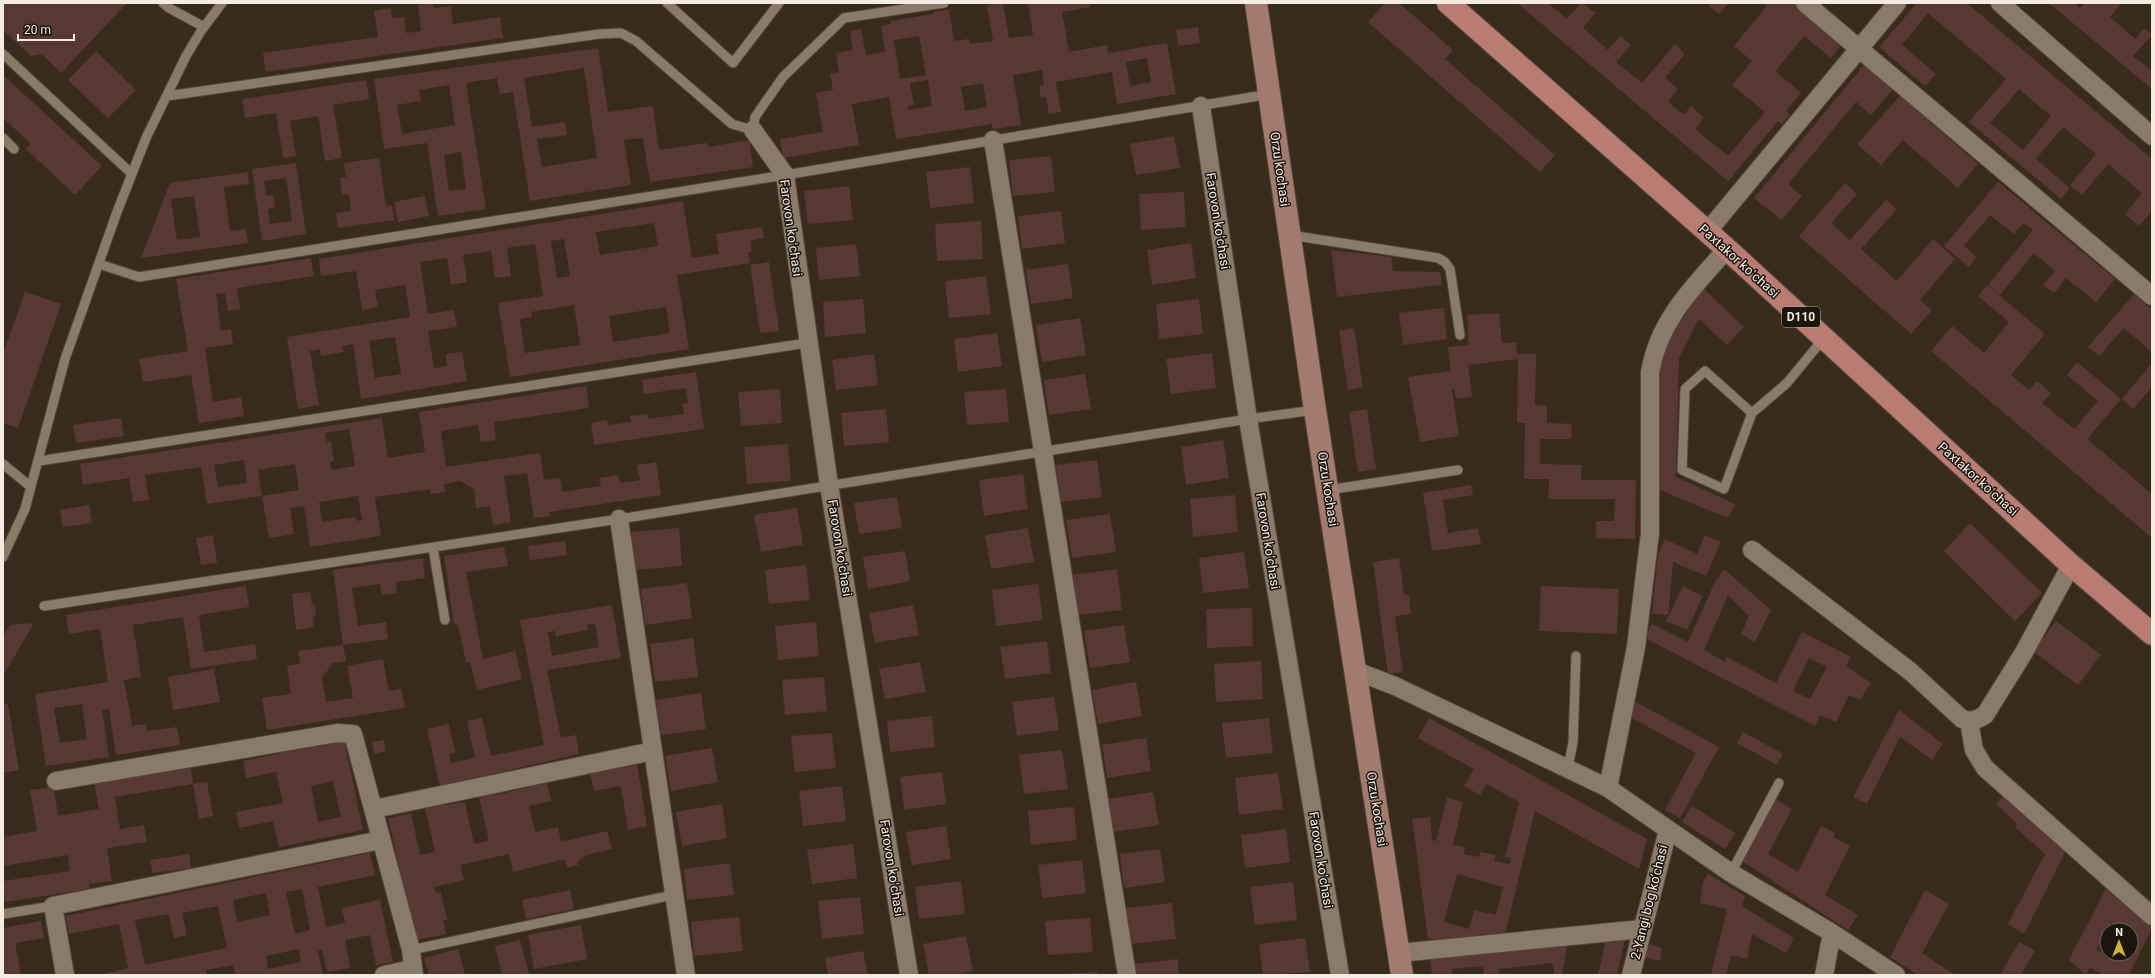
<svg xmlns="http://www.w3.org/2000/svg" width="2155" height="978" viewBox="0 0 2155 978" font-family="Roboto,sans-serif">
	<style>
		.building { fill: #583832; fill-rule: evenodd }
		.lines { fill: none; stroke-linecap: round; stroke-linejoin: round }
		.lane-casing { stroke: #53483b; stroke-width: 11 }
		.street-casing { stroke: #53483b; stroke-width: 20 }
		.secondary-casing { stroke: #53483b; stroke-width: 24 }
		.primary-casing { stroke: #53483b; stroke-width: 24 }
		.lane { stroke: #8a7a69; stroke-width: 9 }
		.street { stroke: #8a7a69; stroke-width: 18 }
		.secondary { stroke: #a27b6e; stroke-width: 22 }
		.primary { stroke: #b97c73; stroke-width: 22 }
		.labels { text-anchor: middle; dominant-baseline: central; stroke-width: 3; stroke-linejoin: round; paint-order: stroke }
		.shield { fill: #1b150e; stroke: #b3aca2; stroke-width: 1 }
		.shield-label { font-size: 12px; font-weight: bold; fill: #f4ece2 }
		.street-label { font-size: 13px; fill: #f4ece2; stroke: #1b150e }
	</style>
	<rect width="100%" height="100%" fill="#392b1c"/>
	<!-- building -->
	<path class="building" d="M3,3H127L61,73L42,54L31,56L3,30Z
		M433,3L434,8L451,6L453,24L500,17L503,38L266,72L263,53L378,37L374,11L391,8L392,18L404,17L406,33L421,31L418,5Z
		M1003,3L1009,38L1033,35L1028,3H1090V7L1062,12L1069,52L1107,45L1108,53L1167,43L1176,94L1117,104L1112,72L1056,82L1061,112L1049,114L1046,97L1041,98L1039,86L1044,85L1042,70L1013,75L1021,125L993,129L992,124L896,139L889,97L852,104L859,145L783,158L780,139L823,132L816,93L833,90L830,74L839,73L836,53L853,50L850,31L861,29L866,55L885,52L881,26L891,24V21L933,14V12L949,9L954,41L969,39L970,44L993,41L987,5ZM919,36L926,75L900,79L894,40ZM1147,58L1151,82L1130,86L1126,62ZM928,80L932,106L908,110V106L914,105L910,83ZM983,83L987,107L965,111L961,87Z
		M1385,3H1399L1453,50L1445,59L1555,155L1540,172L1368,22Z
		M1517,3H1548L1567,19L1581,3H1583L1595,13L1583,28L1608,50L1620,36L1631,45L1616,62L1642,83L1675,44L1685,54L1665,78L1678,89L1668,102L1684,115L1691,106L1704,118L1695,129L1728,156L1765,112L1732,85L1752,61L1734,46L1767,6L1764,3H1793L1842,44L1831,58L1804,36L1775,71L1801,93L1786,111L1790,114L1782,124L1778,121L1728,181Z
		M1712,3H1729L1719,14L1709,6Z
		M1917,3H1967L2152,159V211L2139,226L2125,214L2142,193L2108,164L2082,195L2070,185L2096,154L2063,127L2036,159L2070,188L2061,199L1969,122L2006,79L1928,13L1902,45L1936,74L1925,86L1879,47ZM2019,89L2051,116L2023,150L1990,123Z
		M2049,3H2074L2080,8L2085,3H2122L2110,17L2135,39L2144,28L2152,35L2133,56L2152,71V89Z
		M1198,27L1200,43L1178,46L1176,30Z
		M598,48L608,112L653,106L659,150L707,143L708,147L749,140L753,167L650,182L643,138L624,140L631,185L530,201L513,92L500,94L497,78L466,83L486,209L438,216L427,143L384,149L374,79ZM584,68L597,158L542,167L537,139L567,135L565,122L532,127L524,78ZM449,85L455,125L402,134L397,105L421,101L419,90ZM461,152L466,189L449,191L444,155Z
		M96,51L136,90L108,118L68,80Z
		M1864,65L1893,89L1871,115L1856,102L1788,184L1802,196L1782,220L1754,198Z
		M3,75L102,166L75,195L26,149L31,144L3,118Z
		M366,80L369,99L333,105L342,158L325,161L318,116L290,121L296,156L283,158L276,113L245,118L242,99Z
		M1900,96L1978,164L1958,188L1903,140L1881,165L1857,144Z
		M1174,136L1180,168L1136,175L1130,144Z
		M1051,156L1055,192L1013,196L1009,160Z
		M379,158L386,206L392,205L394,220L338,228L336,213L351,211L349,194L342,195L340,178L346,177L344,163Z
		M296,163L306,234L262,241L252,169ZM286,178L292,221L270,224L268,209L275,208L273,195L266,196L264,181Z
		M970,167L974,203L930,208L926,172Z
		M248,172L249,184L224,187L230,231L246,229L248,243L141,258L170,183ZM194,196L200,237L177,240L171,199Z
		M1998,182L2115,279L2096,302L2066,278L2054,293L2043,285L2055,271L2034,253L2000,295L1988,285L2033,230L2024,223L2014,234L1990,215L1964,246L1977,257L1969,267L1944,246Z
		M1845,183L1857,194L1831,223L1850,240L1886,200L1897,209L1861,249L1897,281L1933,239L1955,259L1920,300L1932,310L1911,334L1799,236Z
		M849,186L853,220L808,224L804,191Z
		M1184,192L1186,227L1141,230L1139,194Z
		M425,196L429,216L398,222L394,202Z
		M683,201L692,258L719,254L716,234L762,227L764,238L750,241L752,251L748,252L750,263L677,275L689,349L510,377L498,303L543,296L535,244L507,248L511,276L495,278L491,251L463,255L467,282L451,285L447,258L420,262L428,314L454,310L457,327L428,331L434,368L447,366L446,354L462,352L467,381L361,399L353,344L342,346L343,352L321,356L320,349L310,351L319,405L298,409L287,337L410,317L405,285L375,290L378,307L362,310L356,271L321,276L319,259ZM654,223L658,246L600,255L596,232ZM564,239L570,276L557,278L551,241ZM574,305L580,345L525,353L520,319L532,317L531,312ZM666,307L670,333L613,342L609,316ZM395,337L401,374L375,378L369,341Z
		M1061,211L1065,243L1022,249L1018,216Z
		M981,221L983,259L937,261L935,224Z
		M1191,243L1196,278L1152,285L1147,250Z
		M856,244L860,276L819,280L816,248Z
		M1331,250L1391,257L1393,271L1440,272L1442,285L1337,297Z
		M311,258L314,276L237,288L240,309L228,311L225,293L216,294L221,331L231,329L233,344L205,348L213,402L241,397L244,416L199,423L191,375L143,382L139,359L188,351L176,279Z
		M769,262L779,331L760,333L750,265Z
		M1068,264L1073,298L1031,304L1026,270Z
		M986,276L991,314L949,318L945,281Z
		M1987,285L2045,334L2011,375L2029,390L2037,381L2051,393L2042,403L2074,429L2098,401L2067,375L2077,362L2121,399L2087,439L2152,494V538L1931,351L1952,326L1984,353L2009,322L1978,296Z
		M1702,287L1744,327L1727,345L1699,319L1679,358L1676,477L1735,504L1728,518L1657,489L1659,374L1662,354L1674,324Z
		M25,292L61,304L18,428L3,423V354Z
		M2134,294L2152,310V352L2124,328L2099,356L2088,347Z
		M863,299L866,333L825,337L823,302Z
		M1199,299L1203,334L1159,339L1156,304Z
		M1444,308L1447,339L1403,345L1399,313Z
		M1499,313L1502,343L1516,342L1518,359L1468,365L1472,397L1456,399L1454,389L1452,390L1459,436L1420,442L1408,377L1451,371L1448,347L1469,345L1467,315Z
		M1080,318L1086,355L1042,362L1036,325Z
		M1354,328L1363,387L1348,390L1339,331Z
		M997,333L1002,366L958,372L954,339Z
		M1212,353L1216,388L1171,394L1166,359Z
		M874,354L878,385L836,390L832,360Z
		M1518,354H1536L1535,405L1547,406V423L1572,424L1571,439H1540V464L1582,465L1581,480H1636L1635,539L1596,538V521H1614L1615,499H1548L1549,479H1524L1525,423H1517Z
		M2152,363V387L2133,409L2122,399Z
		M696,372L704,429L594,445L591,423L607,420L608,425L631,422L630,416L647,414L648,419L684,414L682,404L688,403L686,388L644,394L642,380Z
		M1085,374L1091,409L1049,415L1044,380Z
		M586,386L589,408L494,422L496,440L481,442L478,425L441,431L446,467L540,453L544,480L560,478L562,492L601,486L599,478L618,475L620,483L640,480L637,465L656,462L661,495L549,512L550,516L534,518L527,473L504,476L511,522L493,525L490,506L476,508L474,489L460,481L444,484L445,492L431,494L430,489L375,497L381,536L310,547L304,506L290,508L294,534L269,538L262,496L299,490L295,464L258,470L262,496L207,504L201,467L145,475L149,500L133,502L129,478L83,485L80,464L382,418L388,458L425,452L419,412ZM349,429L355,466L331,470L330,461H334L331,441L327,442L325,433ZM244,460L247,483L218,487L214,465ZM358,496L362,520L357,521L356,517L322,522L319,502Z
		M780,389L782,423L741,426L738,392Z
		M1006,389L1009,422L967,425L964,392Z
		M886,409L889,442L844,446L841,413Z
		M1367,409L1376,469L1358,472L1349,412Z
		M121,418L124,436L76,443L73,425Z
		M1223,440L1229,478L1186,485L1181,447Z
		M788,444L791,481L747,484L744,447Z
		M1097,460L1102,497L1061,502L1056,465Z
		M1023,474L1028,509L984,516L979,480Z
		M1471,485L1473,495L1443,500L1448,533L1478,528L1481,544L1432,551L1423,493Z
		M1235,495L1238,532L1193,537L1190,499Z
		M897,497L902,528L859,534L854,503Z
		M89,505L92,523L63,527L60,510Z
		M797,508L803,545L761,552L754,515Z
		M1110,514L1116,552L1072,558L1066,520Z
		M1970,523L2042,593L2015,621L1944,551Z
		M679,528L682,566L634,570L631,532Z
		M1028,528L1034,562L991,569L985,535Z
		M213,535L217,563L201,565L196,538Z
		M1705,535L1721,542L1706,576L1673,562L1668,615L1652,614L1658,555L1665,539L1697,554Z
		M565,541L567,555L530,560L528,546Z
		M504,547L508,566L466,572L483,659L515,651L522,679L477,690L470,662H466L458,624L454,625L444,556Z
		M905,551L910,581L868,589L863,557Z
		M1244,552L1249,588L1203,593L1199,558Z
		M423,558L425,578L396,582L397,593L382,595L380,584L352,588L358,626L386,622L388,639L343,645L346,661L333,663L322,678L326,702L353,698L347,666L383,659L389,691L401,689L405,708L267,730L262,698L291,694L287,666L300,664L298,651L343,645L333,570Z
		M1399,558L1404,595H1409L1411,614L1395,616L1403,672L1388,674L1373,562Z
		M806,565L810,600L769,604L765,570Z
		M1117,569L1122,610L1078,615L1073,575Z
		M1724,569L1771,610L1755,642L1741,634L1749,616L1728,595L1704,650L1725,662L1727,657L1776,683L1802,632L1851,657L1846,666L1871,683L1860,700L1849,695L1836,722L1820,715L1815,726L1645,638L1652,624L1688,642L1715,582ZM1809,658L1827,667L1810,699L1793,691Z
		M687,583L692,618L645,625L641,589Z
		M1038,584L1043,620L996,626L992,590Z
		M246,586L249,607L199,615L204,652L255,644L257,659L191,669L183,617L133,625L141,677L124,680L132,726L146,724L147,731L177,727L180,745L116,755L109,709L102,710L109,757L46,766L35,694L108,682L100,629L69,634L66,615ZM82,704L87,739L60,743L54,708Z
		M1541,586L1619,589L1617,634L1539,631Z
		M1683,586L1703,596L1687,630L1666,621Z
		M310,592L312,605L315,604L316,616H313L314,627L296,630L292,594Z
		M612,605L621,658L547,670L561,738L576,735L579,754L440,786L427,729L449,724L455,752L449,754L451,763L475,758L467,721L482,718L491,756L544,745L520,620ZM595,623L599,647L552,656L548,632L555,631L556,636L588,630L587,625Z
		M913,605L919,635L875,643L869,613Z
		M1252,608L1253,646L1207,648L1206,609Z
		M2056,621L2101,655L2078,685L2033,651Z
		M816,622L819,656L778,660L775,626Z
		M34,623L3,676V637L10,625Z
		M1124,625L1130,662L1090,668L1084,631Z
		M693,638L698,677L655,682L650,644Z
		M1047,641L1051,673L1005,679L1000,647Z
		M1261,661L1263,699L1216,702L1214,664Z
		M920,662L926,692L885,699L879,669Z
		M214,669L220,702L173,710L168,677Z
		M824,677L827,711L785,715L782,680Z
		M1136,682L1142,716L1098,724L1092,690Z
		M701,693L706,729L661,735L656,700Z
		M1054,697L1059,730L1017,736L1012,702Z
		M1634,701L1719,747L1680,818L1665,810L1696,753L1632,718Z
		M8,704L19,770L3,773V705Z
		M1899,710L1943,744L1932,760L1900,737L1867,804L1853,797Z
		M932,716L935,747L890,752L887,721Z
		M1269,718L1273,753L1226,758L1222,723Z
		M1429,718L1647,839L1639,869L1535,811L1505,934H1478L1477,938L1428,939L1412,819L1430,817L1432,840L1436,841L1447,797L1463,802L1453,845L1465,847L1464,854L1479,857L1480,852L1496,855L1494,861L1510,864L1511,858L1505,857L1519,802L1487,784L1480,795L1464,786L1474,769L1418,738ZM1457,874L1503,887L1496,915L1474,910L1469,929L1444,922Z
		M1743,732L1783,754L1777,765L1737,743Z
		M832,733L836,768L795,772L791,736Z
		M1146,738L1151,771L1107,778L1102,745Z
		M344,740L363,830L279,847L273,821L239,828L236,812L283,803L276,772L246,778L243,761ZM333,781L341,817L318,822L311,786Z
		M384,740L386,751L374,754L372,742Z
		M712,748L718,782L671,791L665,756Z
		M1062,750L1068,789L1024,794L1019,755Z
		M637,764L647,826L628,830L621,786L594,791L590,773Z
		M191,768L193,784L115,797L120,829L144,825L147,842L107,848L112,881L89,884L90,889L5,902L3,881L70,871L68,855L3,866V837L37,831L30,790L54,787L58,816L99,809L94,783Z
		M942,772L946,804L904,810L900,777Z
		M1278,773L1283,809L1239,815L1235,778Z
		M207,782L213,816L199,819L193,784Z
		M547,783L551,801L529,806L535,832L558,827L561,842L607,831L612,849L586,855L577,862L578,865L567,868L565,859L513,872L509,854L460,865L464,880L434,887L436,893L441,892L447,920H443L446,934L416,940L388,818L411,813L420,855L435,852L425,808L465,802L474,844L489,841L479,797L495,793L496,795Z
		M842,786L846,821L803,826L799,791Z
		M1153,792L1159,825L1113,832L1108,799Z
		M2005,795L2066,850L2024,934L2008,924L2045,854L2015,827L2017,824L1996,804Z
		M1776,799L1792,809L1768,854L1798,872L1821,826L1835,833L1833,837L1850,846L1825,895L1858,915L1848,930L1742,861Z
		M722,804L727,838L682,846L676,812Z
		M1692,806L1735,833L1725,849L1682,822Z
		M1074,807L1077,840L1031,845L1028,811Z
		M946,826L951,859L912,865L906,832Z
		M1286,829L1290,862L1245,868L1241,835Z
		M853,844L857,878L812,884L807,850Z
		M1160,849L1165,882L1124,888L1120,854Z
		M370,853L375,875L318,887L326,927L345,923L342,908L380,900L393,962L376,965L370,935L345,940L350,968L327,972L322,950L318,951L323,975H235L233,965L206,970L207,975H101L128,968L119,924L69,934L66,916ZM302,889L310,930L295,934L286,892ZM266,893L270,915L237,922L233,900ZM218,906L227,948L145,965L135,920L169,914L174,938L187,935L182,913ZM299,949L301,962L268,969L266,956Z
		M189,854L191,868L152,873L150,860Z
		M1082,860L1086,893L1042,898L1038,865Z
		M730,863L734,895L687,900L684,869Z
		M1708,874L1745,896L1742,906L1794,938L1786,953L1752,934L1747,959L1731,955L1726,975H1711L1727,909L1700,903L1703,882Z
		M961,881L965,914L919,919L915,887Z
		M1293,882L1297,920L1255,925L1250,887Z
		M2106,888L2152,928L2129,975H2103L2090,967L2086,975L2069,960ZM2111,923L2124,930H2131V954H2113L2111,958L2096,950Z
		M570,890L574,909L526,919L522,900Z
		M1925,890L1949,904L1922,953L1955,975H1918L1890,957Z
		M860,897L864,934L822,939L818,901Z
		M1172,903L1176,939L1129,944L1125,908Z
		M739,917L743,951L694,956L691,922Z
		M1090,918L1093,952L1048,955L1045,921Z
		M41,921L44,938L15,943L21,975H3V928Z
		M581,925L587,959L534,969L528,935Z
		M966,936L973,971L951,975H929L923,944Z
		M1305,938L1310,972L1263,975L1259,944Z
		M1625,939L1617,975H1598L1606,940Z
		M520,940L529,975H502L495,946Z
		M1568,942L1562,975H1555L1552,963L1499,969L1500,975H1484L1483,966L1452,969V975H1432L1430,958Z
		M2019,942L2035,951L2021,975H2000Z
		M1647,944L1662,948L1660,961L1644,957Z
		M458,949L465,975H429L424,958Z
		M863,951L868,975H828L825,958Z
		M1178,959L1179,975H1135L1134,964Z
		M1097,972V975H1064V974Z"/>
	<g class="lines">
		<!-- lane casing -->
		<g class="lane-casing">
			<path id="lane" d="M163,3L169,8L204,27
				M667,3L733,63L779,3
				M3,54L132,174
				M167,96L599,34L621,33L636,41L732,124L753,130L755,117L783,77L844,18L944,3
				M3,138L14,149
				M1290,235L1438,258L1445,262L1450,269L1460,335
				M99,264L139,277L785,175L1270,94
				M1752,413L1724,489L1682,470L1685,389L1705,371L1752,413L1787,383L1824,338
				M39,461L807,343
				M3,464L31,487
				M1328,490L1458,470
				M433,548L445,620
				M3,557L25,509L65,359L117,212L146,138L186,56L201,31L222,3
				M44,606L619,519L1248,419L1315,410
				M1568,768L1573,742L1576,656
				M1731,873L1779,783
				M3,914L53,906
				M411,950L673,895"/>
		</g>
		<!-- street casing -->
		<g class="street-casing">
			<path id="street" d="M1805,3L2152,296
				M2000,3L2152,136
				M1201,106L1248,419L1340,975
				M753,130L785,175L829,485L909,975
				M993,140L1127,975
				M1707,232L1897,3
				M619,519L686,975
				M1752,550L1911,672L1962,719C1971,722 1977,720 1985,715L2023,654L2071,565
				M1356,671L1395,686L1608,788L1731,873L1832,933L1896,975
				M1969,721L1974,750L1985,768L2152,916
				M56,781L337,733L353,734L411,950L414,975
				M1608,788L1636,647L1650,533V372C1659,320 1693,287 1727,249
				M374,809L653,751
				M1399,953L1642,929
				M65,975L53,906L381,840
				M384,975L412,969
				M1631,975L1668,830
				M1824,975L1832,933"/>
		</g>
		<!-- secondary casing -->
		<g class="secondary-casing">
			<path id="secondary" d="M1256,3L1315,410L1402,975"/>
		</g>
		<!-- primary casing -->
		<g class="primary-casing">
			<path id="primary" d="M1448,3L1727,249L2071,565L2152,634"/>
		</g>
		<!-- lane -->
		<use href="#lane" class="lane"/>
		<!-- street -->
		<use href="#street" class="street"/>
		<!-- secondary -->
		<use href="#secondary" class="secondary"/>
		<!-- primary -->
		<use href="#primary" class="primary"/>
	</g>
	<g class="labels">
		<!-- shield labels -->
		<rect class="shield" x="1782" y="307" width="38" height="20" rx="3"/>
		<g class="shield-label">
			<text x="1801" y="317">D110</text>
		</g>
		<!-- street labels -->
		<g class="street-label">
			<text transform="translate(1280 169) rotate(82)">Orzu kochasi</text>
			<text transform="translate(1218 221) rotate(81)">Farovon koʻchasi</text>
			<text transform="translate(791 228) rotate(82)">Farovon koʻchasi</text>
			<text transform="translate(1739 261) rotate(42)">Paxtakor koʻchasi</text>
			<text transform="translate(1978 479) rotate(42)">Paxtakor koʻchasi</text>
			<text transform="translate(1328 489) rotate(81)">Orzu kochasi</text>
			<text transform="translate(1268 541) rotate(81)">Farovon koʻchasi</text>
			<text transform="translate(840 548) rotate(81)">Farovon koʻchasi</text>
			<text transform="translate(1377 809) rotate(81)">Orzu kochasi</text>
			<text transform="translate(1321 860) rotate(81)">Farovon koʻchasi</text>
			<text transform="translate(892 868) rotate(81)">Farovon koʻchasi</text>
			<text transform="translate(1649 902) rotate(-76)">2-Yangi bog koʼchasi</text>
		</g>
	</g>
	<!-- border -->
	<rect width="2155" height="978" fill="none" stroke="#f4ece2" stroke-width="8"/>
	<!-- north arrow -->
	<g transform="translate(2119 942)"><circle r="19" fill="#1b150e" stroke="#726b63"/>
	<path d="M0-3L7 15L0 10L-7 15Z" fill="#d3b635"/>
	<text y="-6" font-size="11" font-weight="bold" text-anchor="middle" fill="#f4ece2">N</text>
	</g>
	<!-- scale -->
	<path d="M18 34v6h56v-6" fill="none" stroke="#f4ece2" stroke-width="2"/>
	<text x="24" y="34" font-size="12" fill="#f4ece2" stroke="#1b150e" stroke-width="3" paint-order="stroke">20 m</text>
</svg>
